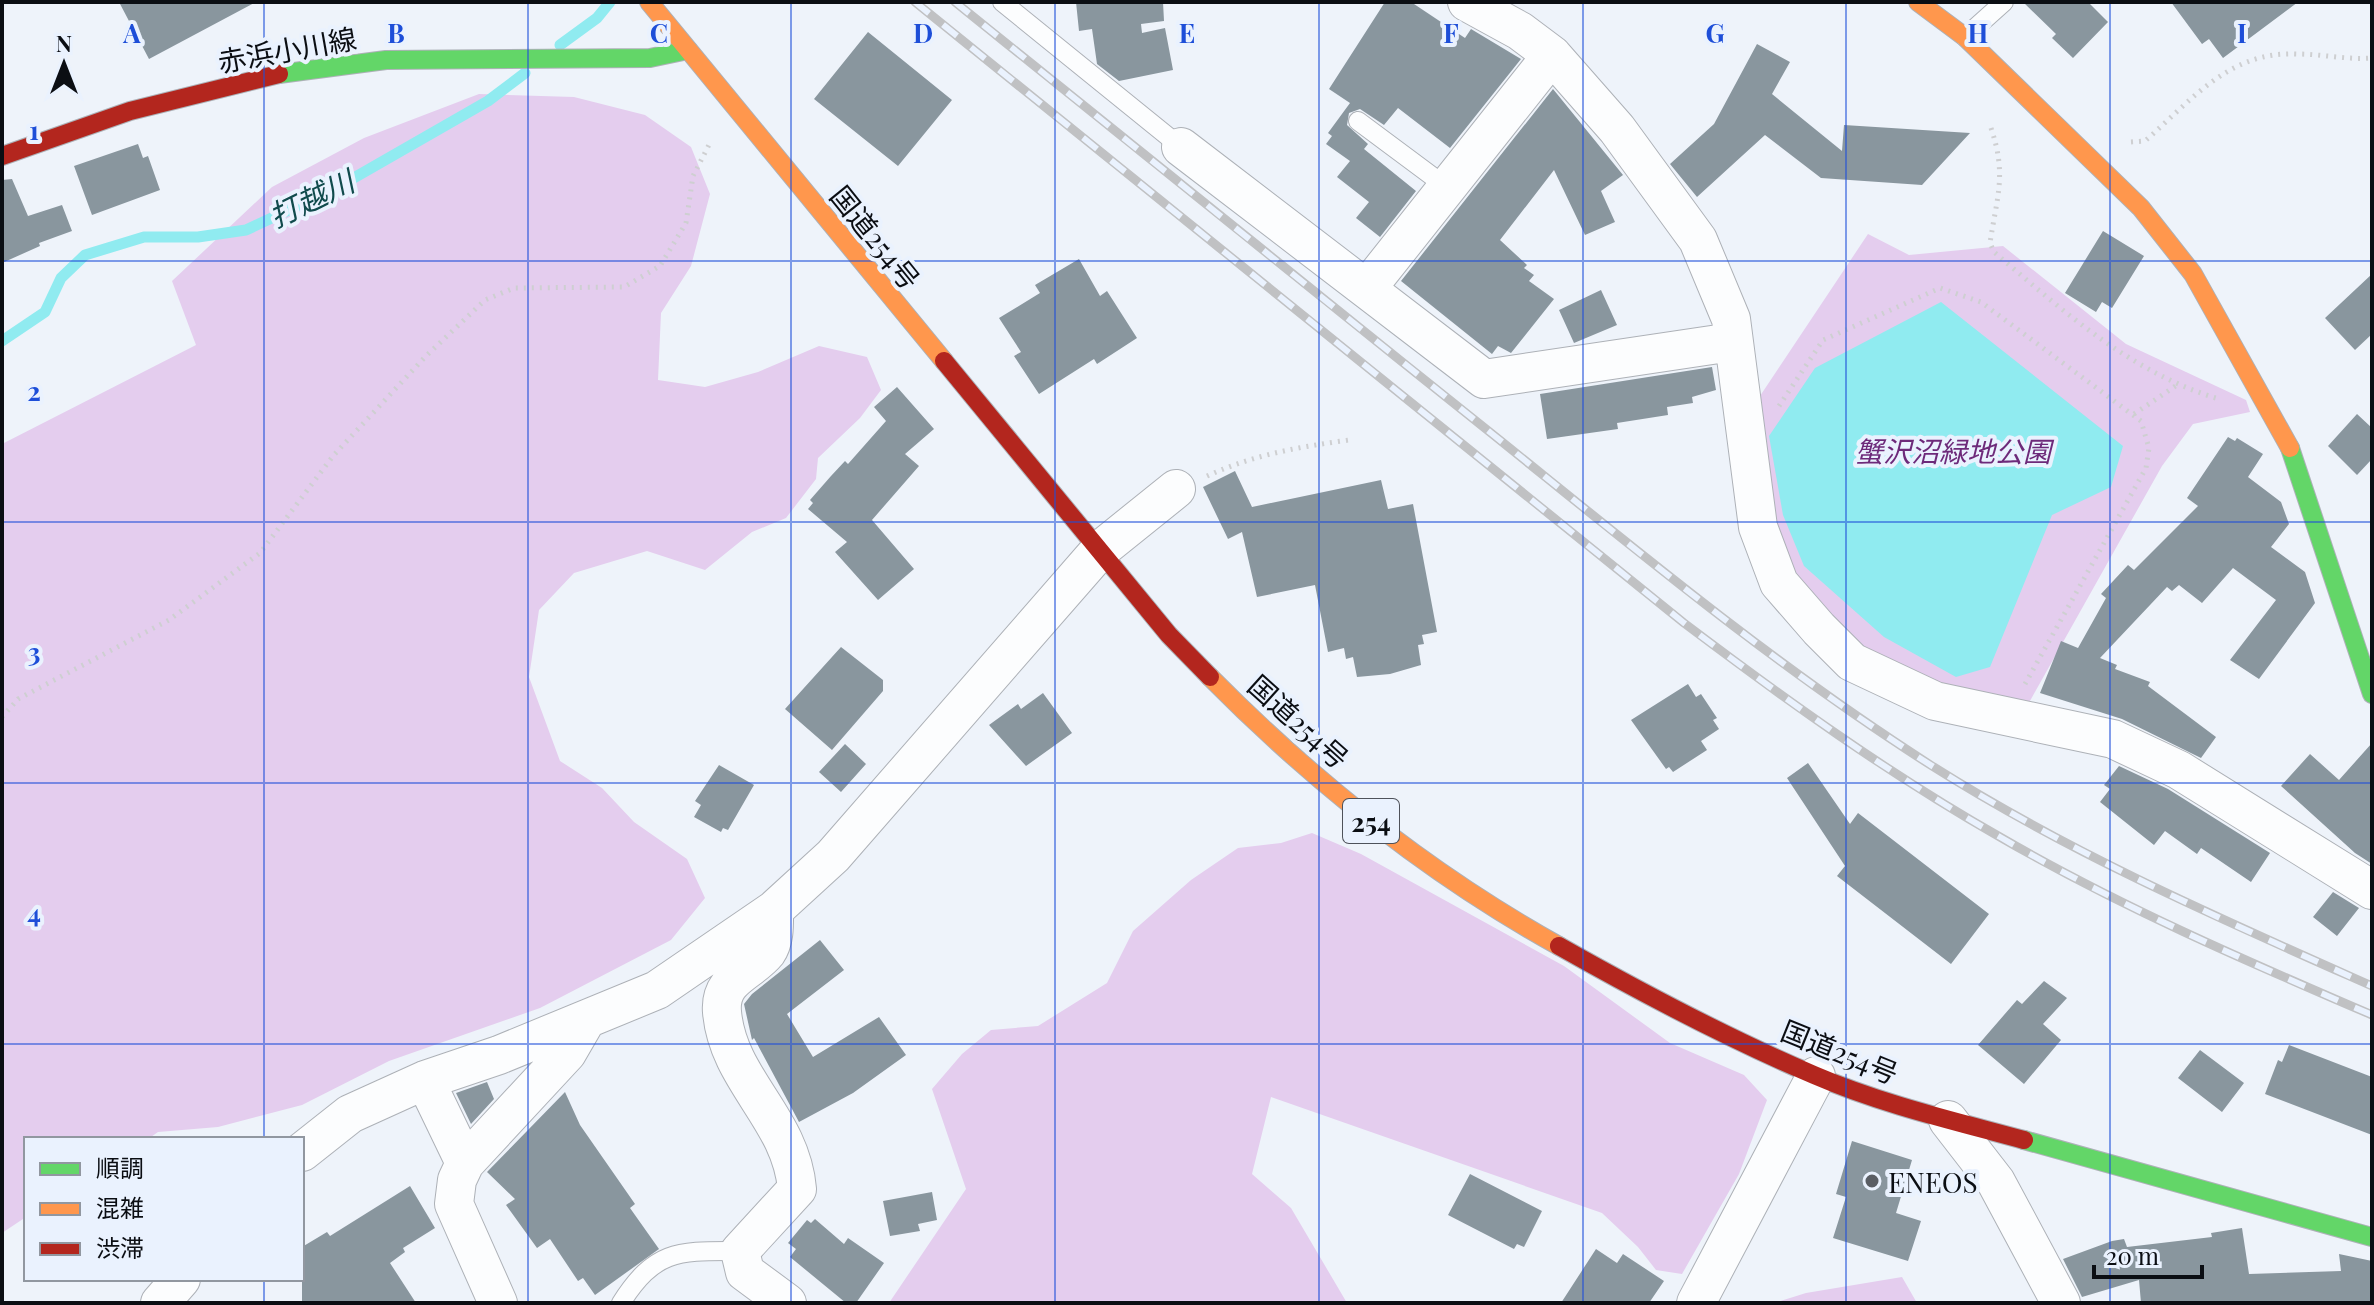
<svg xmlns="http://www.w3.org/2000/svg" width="2374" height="1305" viewBox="0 0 2374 1305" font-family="'Playfair Display','Noto Sans JP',serif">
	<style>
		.green { fill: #e4cdee }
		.water { fill: #90ebf0 }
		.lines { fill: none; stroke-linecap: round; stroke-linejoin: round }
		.stream { stroke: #90ebf0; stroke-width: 11 }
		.building { fill: #89969e }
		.lane-casing { stroke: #adb1b7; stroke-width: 20 }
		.street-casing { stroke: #adb1b7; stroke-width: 40 }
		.fast-casing { stroke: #adb1b7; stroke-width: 20 }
		.slow-casing { stroke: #adb1b7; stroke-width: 20 }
		.jam-casing { stroke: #adb1b7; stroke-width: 20 }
		.path { stroke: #cecfd1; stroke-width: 5; stroke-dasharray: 2 6; stroke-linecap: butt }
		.lane { stroke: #fcfdfe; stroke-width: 18 }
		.street { stroke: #fcfdfe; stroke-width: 38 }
		.fast { stroke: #63d668; stroke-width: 18 }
		.slow { stroke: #ff974d; stroke-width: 18 }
		.jam { stroke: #b3261e; stroke-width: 18 }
		.rail-casing { stroke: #c0c1c3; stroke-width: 9 }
		.rail { stroke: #eaf2fe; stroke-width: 6; stroke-dasharray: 18; stroke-linecap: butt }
		.grid { fill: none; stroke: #1d4ed8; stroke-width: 2; stroke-opacity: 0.55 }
		.poi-dot { fill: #5a5e64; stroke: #eaf2fe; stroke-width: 3 }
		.labels { text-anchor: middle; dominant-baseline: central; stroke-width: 8; stroke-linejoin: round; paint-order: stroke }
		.shield { fill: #eaf2fe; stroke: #4e525a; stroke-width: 2 }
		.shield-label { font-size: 26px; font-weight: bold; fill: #0b0e13 }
		.street-label { font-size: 28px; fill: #0b0e13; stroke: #eaf2fe }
		.park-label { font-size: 28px; font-style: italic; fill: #6d2a7a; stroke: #eaf2fe }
		.poi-label { font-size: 28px; fill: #0b0e13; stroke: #eaf2fe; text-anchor: start }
		.water-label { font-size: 30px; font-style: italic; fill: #114b4d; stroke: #eaf2fe }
		.grid-label { font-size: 26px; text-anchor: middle; font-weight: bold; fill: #1d4ed8; stroke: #eaf2fe; stroke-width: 8; stroke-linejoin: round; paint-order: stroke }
	</style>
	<rect width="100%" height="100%" fill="#eef3fa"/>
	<!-- green -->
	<path class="green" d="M479,94L574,97L645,115L691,147L710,194L691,266L661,313L658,380L705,387L758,372L819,346L867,357L881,390L860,418L818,458L816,479L786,518L752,532L705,570L647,551L574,573L539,610L529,677L560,761L602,788L634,822L687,859L705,898L671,940L540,1008L389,1061L302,1105L218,1127L158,1132L148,1139H26V1217L2,1233V444L196,345L172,281L272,187L364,138Z
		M1868,234L1909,255L2003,246L2126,344L2246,400L2250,412L2193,424L2162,466L2026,708L1987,703L1875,657L1827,618L1787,571L1764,481L1760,396Z
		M1312,833L1361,854L1564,966L1670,1043L1744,1075L1767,1100L1739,1174L1682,1274L1656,1270L1638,1247L1602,1213L1271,1097L1252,1174L1291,1208L1347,1303H889L966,1189L932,1089L962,1054L991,1030L1038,1026L1107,983L1133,931L1191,880L1238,848L1281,843Z
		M1902,1277L1917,1303H1774L1806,1293Z"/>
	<!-- water -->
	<path class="water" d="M1941,302L2123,446L2111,487L2052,515L1990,667L1956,677L1884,637L1804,566L1783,515L1769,436L1815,368Z"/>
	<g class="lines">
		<!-- stream -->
		<path class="stream" d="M560,45L597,18L610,2
			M2,341L45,312L61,278L85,255L144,237H198L246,230L338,187L488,101L525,73"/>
	</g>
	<!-- building -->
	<path class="building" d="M119,2H256L149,59Z
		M1076,2H1163L1164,21L1141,24L1142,33L1165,28L1173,70L1119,81L1097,64L1092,29L1079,31Z
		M1385,2H1411L1465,38L1471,29L1521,59L1450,148L1398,108L1384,125L1360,109L1349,113L1347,125L1368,144L1364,149L1416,191L1380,237L1356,218L1369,202L1337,177L1350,161L1326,144L1332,136L1328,133L1350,103L1329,89Z
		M2023,2H2088L2108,22L2073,58L2052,38L2056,34Z
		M2171,2H2298L2223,58L2209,39L2202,44Z
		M868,32L952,100L898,166L814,99Z
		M1757,44L1790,62L1772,94L1842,151L1844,125L1970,133L1922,185L1821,178L1765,135L1697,197L1670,164L1714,124Z
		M1553,89L1623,175L1601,191L1615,222L1585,235L1554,170L1500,240L1527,265L1524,268L1534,275L1529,281L1554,299L1511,353L1498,346L1492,354L1401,281Z
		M138,144L143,158L148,156L160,190L92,215L74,166Z
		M12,179L28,216L62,205L72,231L39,243L40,246L2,263V180Z
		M2103,231L2144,256L2112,308L2102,302L2096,312L2065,293Z
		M1079,259L1100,296L1107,291L1137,338L1097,364L1094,359L1039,394L1014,356L1021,352L999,318L1040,293L1035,285Z
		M2372,274V334L2355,350L2325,318Z
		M1601,290L1617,325L1574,343L1559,310Z
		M1712,367L1716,390L1692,397L1693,403L1667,407L1668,415L1617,423L1618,429L1547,439L1540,394Z
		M897,387L934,429L905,454L919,466L872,520L914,569L878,600L835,552L847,542L808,509L813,503L810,500L831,476L845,461L848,464L886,421L874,407Z
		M2357,414L2372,428V459L2357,475L2328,446Z
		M2228,437L2235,441L2237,438L2263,454L2248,477L2281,502L2289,524L2271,547L2305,572L2315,603L2259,679L2230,660L2276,600L2233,568L2202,603L2179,585L2172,591L2167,587L2100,658L2117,665L2115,669L2150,682L2148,686L2216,737L2201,758L2122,719L2040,693L2061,641L2078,648L2106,598L2101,594L2128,565L2134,570L2198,506L2187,498Z
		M1235,471L1252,507L1381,480L1388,509L1413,504L1437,632L1422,635L1424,644L1418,645L1421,665L1390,674L1357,677L1353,657L1346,659L1344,648L1328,652L1315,585L1257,597L1242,532L1228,539L1203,487Z
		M841,647L883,680V691L832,750L785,709Z
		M1688,684L1696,697L1701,694L1717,718L1713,720L1719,729L1701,741L1707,750L1673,772L1669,767L1666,769L1631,720Z
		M1043,693L1072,733L1026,766L989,725L1018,704L1021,709Z
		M2372,743V864L2355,853L2281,786L2310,754L2339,780Z
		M845,744L866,764L841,792L819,772Z
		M1808,763L1850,824L1858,813L1989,914L1951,964L1837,876L1845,866L1787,778Z
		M719,765L754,785L728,830L723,828L721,832L694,817L701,805L695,801Z
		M2119,766L2168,789L2270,853L2251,882L2201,848L2197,854L2165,831L2154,845L2100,802L2110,789L2104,785Z
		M2333,892L2359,908L2337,936L2313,917Z
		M820,940L844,970L787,1014L813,1057L879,1017L906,1055L853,1093L799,1122L754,1038L752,1040L744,1004L752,994Z
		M2044,981L2067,998L2043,1024L2061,1040L2024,1084L1978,1045L2017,1000L2022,1004Z
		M2289,1045L2372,1077V1135L2265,1094L2278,1060L2282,1062Z
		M2200,1050L2244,1083L2222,1112L2178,1078Z
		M487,1082L494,1099L471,1124L456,1093Z
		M565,1092L580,1125L635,1204L630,1208L659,1249L595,1295L583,1278L578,1281L550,1239L537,1248L506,1205L515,1199L487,1172Z
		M1852,1141L1912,1160L1896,1213L1921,1221L1908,1261L1833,1238L1846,1197L1836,1194Z
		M1470,1174L1542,1211L1524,1247L1517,1244L1514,1249L1448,1215Z
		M410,1186L435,1228L403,1248L405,1252L390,1263L416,1303H302V1247L327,1232L330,1236Z
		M932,1192L937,1220L918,1224L920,1231L890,1236L883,1201Z
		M815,1219L844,1244L848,1238L884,1263L856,1303H846L790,1257L796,1249L788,1243L807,1220L811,1223Z
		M2242,1228L2249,1274L2341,1271L2339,1254L2372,1261V1303H2141L2139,1280L2082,1297L2063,1259L2112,1241L2124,1239L2127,1247L2212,1237L2211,1233Z
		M1596,1249L1617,1263L1623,1254L1664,1281L1649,1303H1561Z"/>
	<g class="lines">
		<!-- lane casing -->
		<g class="lane-casing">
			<path id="lane" d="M1002,2L1181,147
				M1965,37L2004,2
				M1358,121L1448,188
				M621,1303C656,1248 680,1251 740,1251"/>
		</g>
		<!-- street casing -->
		<g class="street-casing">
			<path id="street" d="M1467,2L1520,31L1552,55L1617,129L1698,240L1731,319L1758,527L1779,583L1819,629L1852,662L1935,701L2113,739L2179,770L2372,890
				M1181,147L1484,379L1732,342
				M1368,287L1552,55
				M774,910C774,923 775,941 767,952C750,973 719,978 722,1012C728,1081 791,1118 797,1189L740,1251L745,1272L787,1303
				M425,1080L465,1163
				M1948,1120L1996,1182L2061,1303
				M302,1152L350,1114L425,1080L499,1055L657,990L774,910L833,856L1099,551L1176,489
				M160,1303L181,1279
				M498,1303L454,1204L457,1180L465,1163L567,1053L585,1022
				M1696,1303L1816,1076"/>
		</g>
		<!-- fast casing -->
		<g class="fast-casing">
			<path id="fast" d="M279,74L386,60L650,58L688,50
				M2290,448L2372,694
				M2024,1140L2372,1237"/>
		</g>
		<!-- slow casing -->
		<g class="slow-casing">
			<path id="slow" d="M649,2L944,361
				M1918,2L1965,37L2141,208L2193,274L2290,448
				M1210,677C1313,781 1431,875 1559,946"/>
		</g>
		<!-- jam casing -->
		<g class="jam-casing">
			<path id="jam" d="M2,156L130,111L279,74
				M944,361L1169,635L1210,677
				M1559,946C1642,993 1727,1038 1814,1075C1881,1104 1954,1121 2024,1140"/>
		</g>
		<!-- path -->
		<path class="path" d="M1991,128C2007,175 1997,196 1990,243L1994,252C2062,310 2131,373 2219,399
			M2131,142L2145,141C2193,99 2229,51 2297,54C2322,54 2347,60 2372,58
			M1779,406L1823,340L1940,288L1981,302L2141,421L2149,448L2146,468L2025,684
			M2134,414L2177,385
			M1207,476C1253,455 1298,447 1349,440
			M2,717L18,699L169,620L260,553L333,456L425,357L485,300L514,288L624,287L660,266L686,223L693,176L711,141"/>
		<!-- lane -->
		<use href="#lane" class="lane"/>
		<!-- street -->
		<use href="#street" class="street"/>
		<!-- fast -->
		<use href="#fast" class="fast"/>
		<!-- slow -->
		<use href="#slow" class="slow"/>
		<!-- jam -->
		<use href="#jam" class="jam"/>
		<!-- rail casing -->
		<g class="rail-casing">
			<path id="rail" d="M915,2L1684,623C1786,700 1889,774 2000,837C2119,906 2246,961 2372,1015
				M955,2C1134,146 1312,290 1491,433C1634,548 1774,665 1929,764C2069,853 2221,919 2372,986"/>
		</g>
		<!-- rail -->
		<use href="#rail" class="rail"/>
	</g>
	<!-- grid -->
	<path class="grid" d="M264,2V1139M528,2V1303M791,2V1303M1055,2V1303M1319,2V1303M1583,2V1303M1846,2V1303M2110,2V1303M2,261H2372M2,522H2372M2,783H2372M2,1044H2372M264,1279V1303"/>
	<!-- markers -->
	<circle class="poi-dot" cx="1872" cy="1181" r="8"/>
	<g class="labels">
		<!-- shield labels -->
		<rect class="shield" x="1343" y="799" width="56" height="44" rx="6"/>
		<g class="shield-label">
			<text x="1371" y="821">254</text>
		</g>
		<!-- street labels -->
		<g class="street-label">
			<text transform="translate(287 49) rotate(-10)">赤浜小川線</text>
			<text transform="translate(876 237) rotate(51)">国道254号</text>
			<text transform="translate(1299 721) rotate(42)">国道254号</text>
			<text transform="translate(1840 1051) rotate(22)">国道254号</text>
		</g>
		<!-- park labels -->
		<g class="park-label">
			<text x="1953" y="450">蟹沢沼緑地公園</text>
		</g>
		<!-- poi labels -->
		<g class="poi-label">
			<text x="1888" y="1181">ENEOS</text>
		</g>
		<!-- water labels -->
		<g class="water-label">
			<text transform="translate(311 198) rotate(-26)">打越川</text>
		</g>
	</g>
	<g class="grid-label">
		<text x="132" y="43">A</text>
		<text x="396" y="43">B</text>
		<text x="659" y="43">C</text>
		<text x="923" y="43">D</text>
		<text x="1187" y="43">E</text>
		<text x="1451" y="43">F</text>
		<text x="1715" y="43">G</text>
		<text x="1978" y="43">H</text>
		<text x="2242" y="43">I</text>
		<text x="34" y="140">1</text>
		<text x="34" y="401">2</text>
		<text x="34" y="662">3</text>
		<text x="34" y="923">4</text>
	</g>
	<!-- border -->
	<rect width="2374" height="1305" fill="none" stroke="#0b0e13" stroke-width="8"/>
	<!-- legend -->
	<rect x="24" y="1137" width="280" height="144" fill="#eaf2fe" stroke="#9197a0" stroke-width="2"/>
	<rect x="40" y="1163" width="40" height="12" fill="#63d668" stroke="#9197a0" stroke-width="2"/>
	<text x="96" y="1177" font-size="24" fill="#0b0e13">順調</text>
	<rect x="40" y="1203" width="40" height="12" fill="#ff974d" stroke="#9197a0" stroke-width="2"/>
	<text x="96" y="1217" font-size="24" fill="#0b0e13">混雑</text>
	<rect x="40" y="1243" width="40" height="12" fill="#b3261e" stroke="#9197a0" stroke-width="2"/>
	<text x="96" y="1257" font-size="24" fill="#0b0e13">渋滞</text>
	<!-- north arrow -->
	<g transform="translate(64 64)" stroke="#eaf2fe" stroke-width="6" paint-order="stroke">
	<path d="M0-6L14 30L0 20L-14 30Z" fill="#0b0e13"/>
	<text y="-12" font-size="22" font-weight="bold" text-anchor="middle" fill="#0b0e13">N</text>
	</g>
	<!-- scale -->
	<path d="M2094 1265v12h108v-12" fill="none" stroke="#0b0e13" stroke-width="4"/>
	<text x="2106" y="1265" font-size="24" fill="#0b0e13" stroke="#eaf2fe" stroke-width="6" paint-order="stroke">20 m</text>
</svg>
